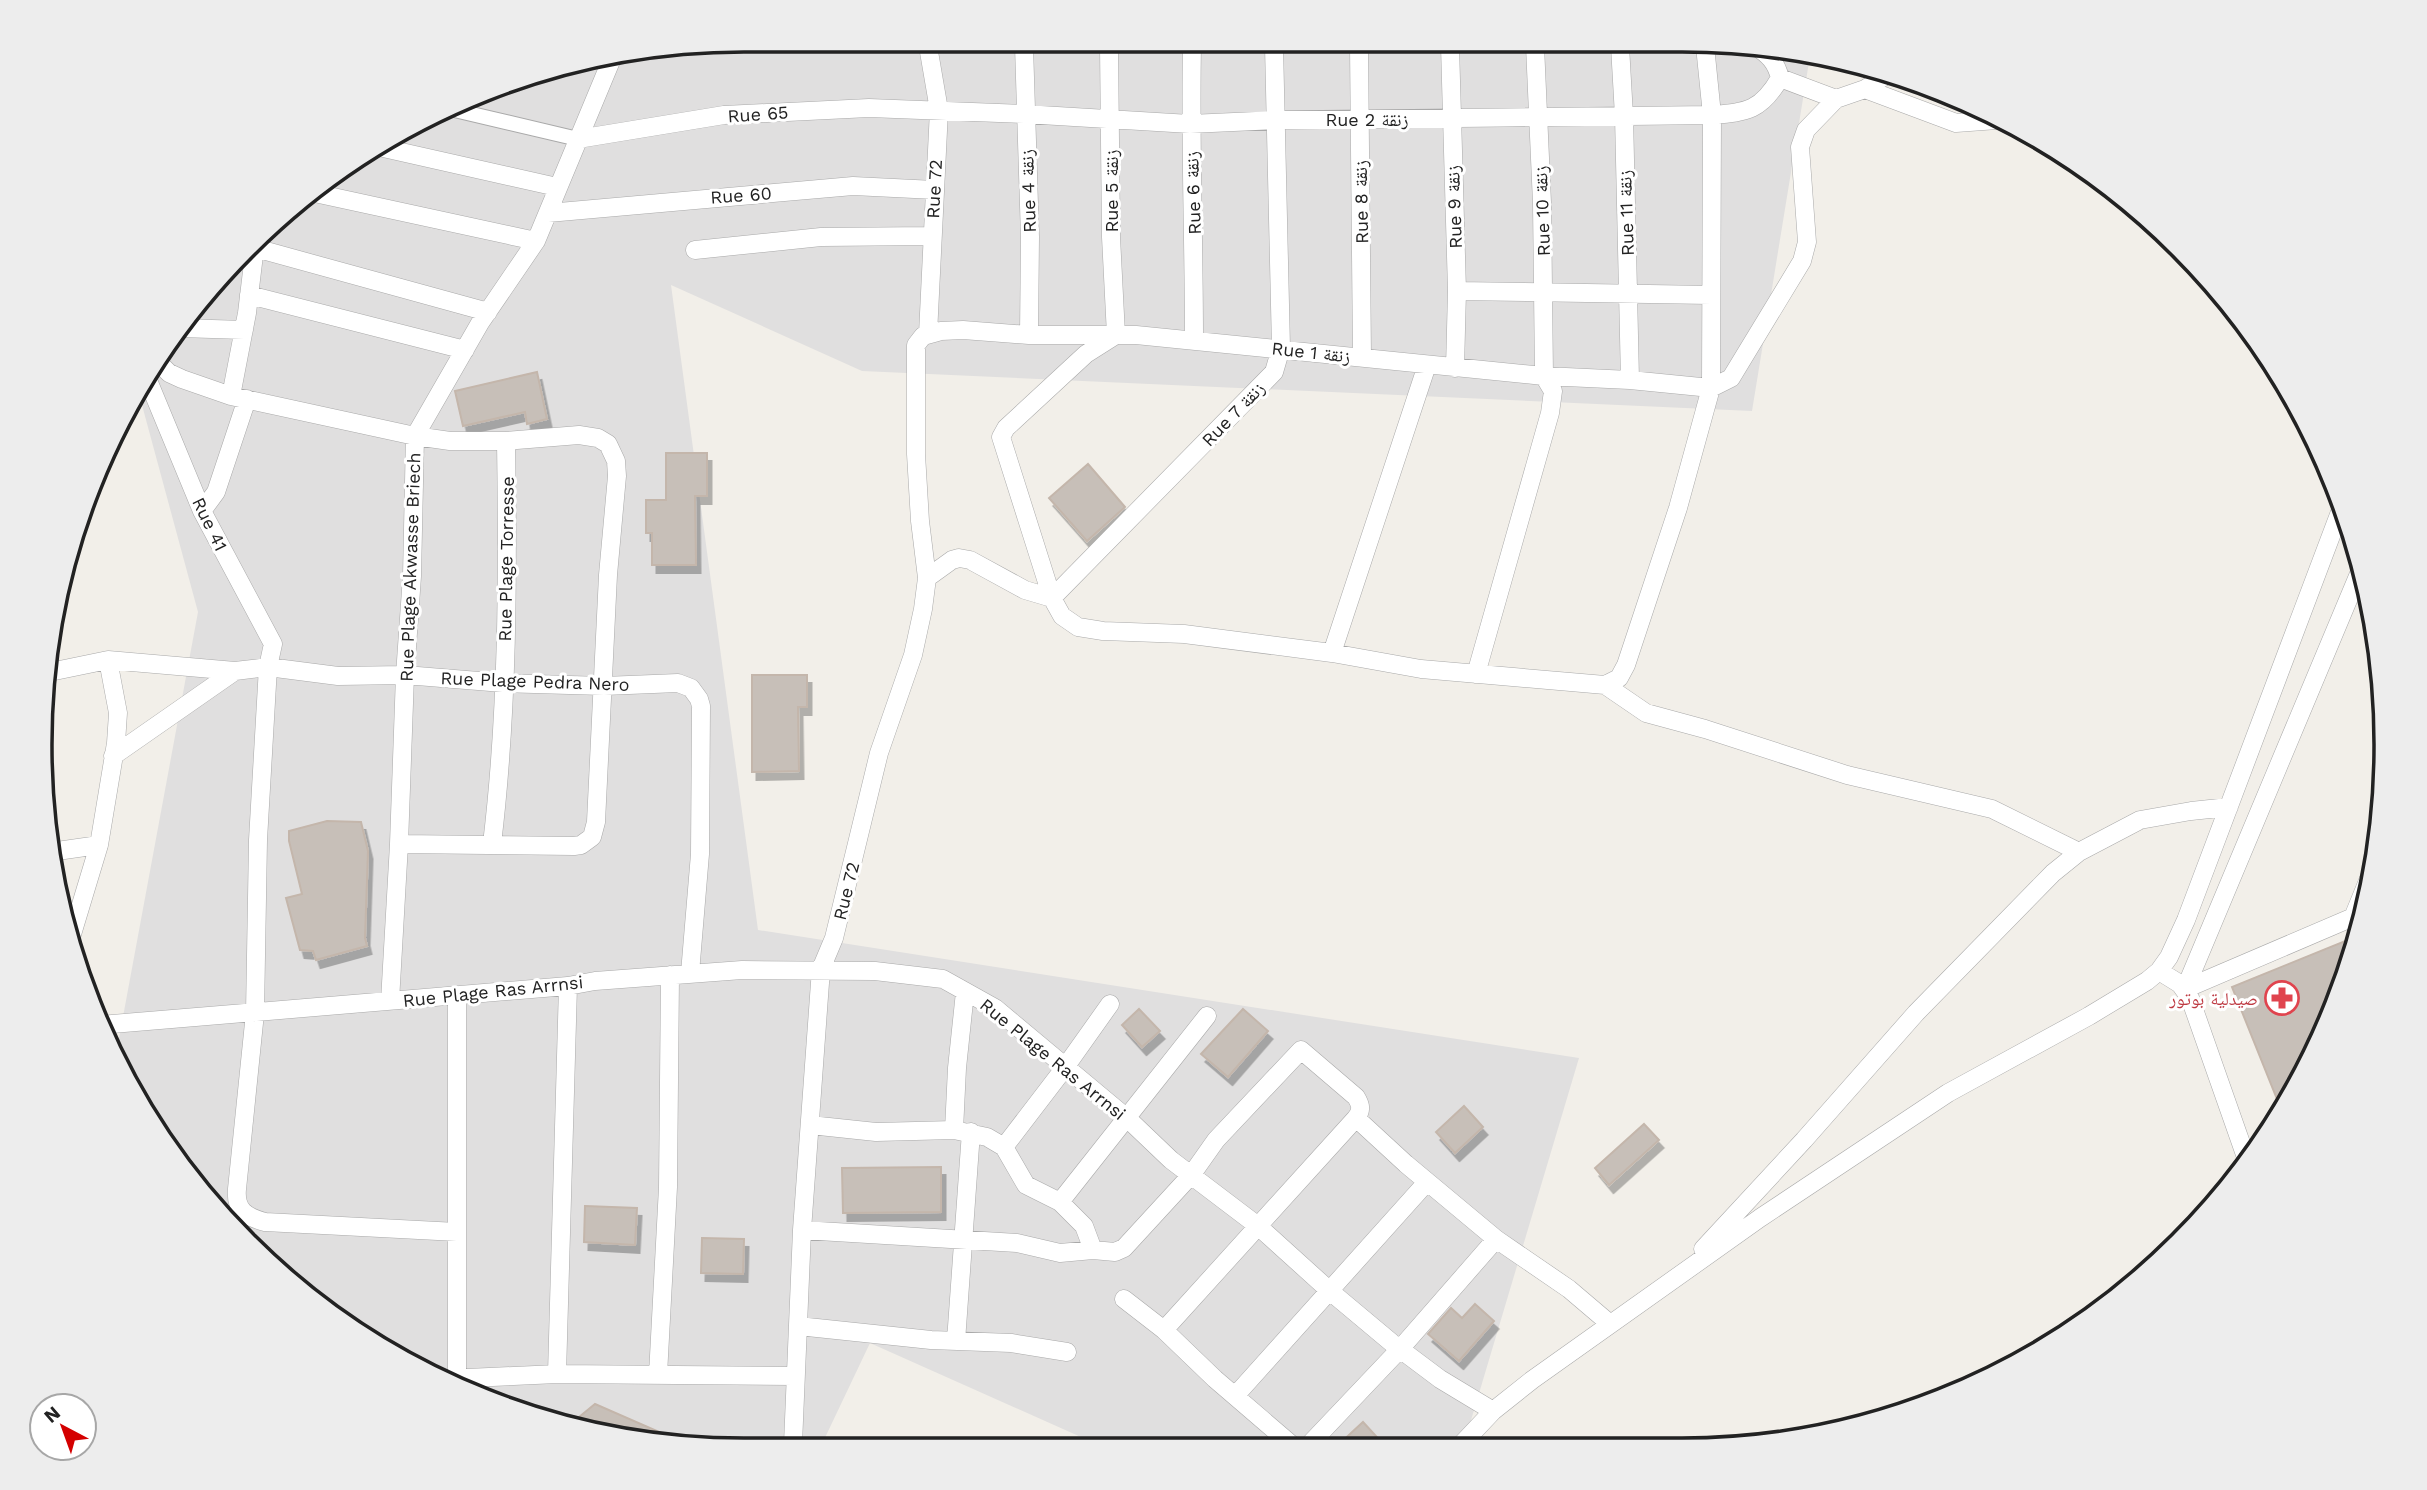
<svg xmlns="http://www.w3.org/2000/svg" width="2427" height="1490" viewBox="0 0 2427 1490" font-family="'Work Sans','Noto Naskh Arabic',sans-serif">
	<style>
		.residential { fill: #e0dfdf }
		.building { fill: #c7bfb8; stroke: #c4b6ab; stroke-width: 2; filter: url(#shadow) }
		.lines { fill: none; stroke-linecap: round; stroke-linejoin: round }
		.pedestrian-casing { stroke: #a9a9a9; stroke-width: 16 }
		.minor-casing { stroke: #a9a9a9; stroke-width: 19 }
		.pedestrian { stroke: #fff; stroke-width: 14 }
		.minor { stroke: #fff; stroke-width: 18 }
		.labels { text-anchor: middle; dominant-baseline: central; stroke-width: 6; stroke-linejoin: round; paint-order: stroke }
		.street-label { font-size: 18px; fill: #222; stroke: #fff }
		.health-label { font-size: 18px; fill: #be3a42; stroke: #fff; text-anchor: end }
		.rim { fill: none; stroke: #222; stroke-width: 3.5 }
	</style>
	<defs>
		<filter id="shadow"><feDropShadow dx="4.5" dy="8" stdDeviation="0" flood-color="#0004"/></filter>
	</defs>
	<rect width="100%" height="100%" fill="#f2efe9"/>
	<!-- residential -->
	<path class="residential" d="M653,46H1762L1809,62L1752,411L862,371L671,285L758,930L1579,1058L1463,1447L1101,1446L870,1343L822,1444H653L476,1396L316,1304L186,1174L115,1060L198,612L139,394L159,353L246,247L316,186L433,113L519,78Z"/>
	<!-- building -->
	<path class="building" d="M537,372L547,419L527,424L525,412L463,426L455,391Z
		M666,453H707V496H695L696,565H652V533H646V500H666Z
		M1088,464L1125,507L1087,541L1049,498Z
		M752,675H807V707H798L799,771L752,772Z
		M327,821L361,822L368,851L365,938L367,946L316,960L313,951L300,950L286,898L302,894L289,841V831Z
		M2360,935L2314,1056L2281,1109L2232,987Z
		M1139,1009L1160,1031L1142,1047L1122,1025Z
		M1243,1009L1268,1031L1228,1077L1201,1054Z
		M1464,1106L1483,1127L1455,1153L1436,1132Z
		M1644,1124L1659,1140L1609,1185L1595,1168Z
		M941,1167V1212L843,1213L842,1168Z
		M585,1206L637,1208L635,1245L584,1242Z
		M702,1238L744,1239L743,1274L701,1273Z
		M1475,1304L1494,1321L1459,1361L1428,1334L1451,1308L1462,1318Z
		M595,1404L673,1438L671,1444H653L573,1422Z
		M1363,1422L1386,1447H1336Z"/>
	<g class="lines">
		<!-- pedestrian casing -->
		<g class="pedestrian-casing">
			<path id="pedestrian" d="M446,108L578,139"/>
		</g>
		<!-- minor casing -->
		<g class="minor-casing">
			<path id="minor" d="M928,46L939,110L928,334
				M1024,46L1030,237L1029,335
				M1109,46L1111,237L1116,335
				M1192,46C1190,144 1194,242 1194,340
				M1359,46L1362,357
				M1450,46L1457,291L1455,368
				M1620,46L1624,116L1630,380
				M1755,46C1769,55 1776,62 1780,78
				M646,48L668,46
				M1780,78L1836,99L1865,89L1885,76
				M1865,89L1956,123L1997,120
				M578,139L724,115L869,108L1024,114L1190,124L1276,120L1712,115C1747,112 1761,111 1780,78
				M379,147L557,187
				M310,192L536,241
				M548,213L853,186L935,190
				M255,248L488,312
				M695,250L821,237L932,236
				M1457,291L1711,295
				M249,295L465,350
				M180,328L244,330
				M1116,335L1086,354L1006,428L1001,437L1052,598L1062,616L1078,627L1103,631L1184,634L1332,653
				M156,360L169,373L182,379L231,396L415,436L450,441H506L579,435L598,438L608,444L616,461L617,476L608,575L596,822L592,837L581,845L574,846L399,844
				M1427,365L1332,653L1421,669L1605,685L1619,678L1626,665L1678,508L1711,388L1712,115L1705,46
				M147,378L202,511L273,644L268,667L258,840L255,1013L237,1189C235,1210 246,1217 265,1222L457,1232
				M1711,388L1731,378L1802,261L1807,242L1800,147L1806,130L1836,99
				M231,396L247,313L256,238
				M202,511L216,492L247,399
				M927,578L952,560L959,558L970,560L1025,590L1052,598L1274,372L1281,348L1274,46
				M45,673L108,660L235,671L268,667L338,676L405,675L503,683L604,686L678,683L691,688L699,699L701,706L700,854L690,973
				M1476,674L1550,413L1553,391L1544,376L1542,203L1535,46
				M1605,685L1646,713L1705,729L1847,775L1992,809L2079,852
				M113,756L235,671
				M492,844C508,711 508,575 506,441
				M50,852L99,845
				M2354,915L2372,871
				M70,941L99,845L116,743L118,713L108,660
				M2159,971L2180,984L2190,998L2248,1163
				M2185,989L2361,569
				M2185,989L2365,912
				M390,1001L399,844L405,675L412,576L415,436L480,323L536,241L613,56
				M100,1025L568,986L595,981L742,970L875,971L943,979L995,1008L1128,1119L1171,1160L1258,1226L1331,1292L1392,1343L1440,1379L1493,1411
				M810,1125L876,1132L954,1130L987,1137L1004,1147L1026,1185L1060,1202L1084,1226L1093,1250L1115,1252L1124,1248L1192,1174L1216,1140L1301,1050L1356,1097C1361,1105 1362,1110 1356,1118L1406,1164L1496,1239L1569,1289L1609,1323
				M954,1130L957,1068L965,992
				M1004,1147L1066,1066L1110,1004
				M1060,1202L1207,1016
				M802,1230L1017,1243L1060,1253L1093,1250
				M1703,1249L1804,1140L1916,1013L2053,873L2079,852L2140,820L2191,811L2229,807
				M1124,1299L1164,1330L1215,1379L1293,1446
				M798,1326L931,1340L1011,1343L1067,1352
				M1164,1330L1356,1118
				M956,1341L971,1132
				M557,1374L568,986
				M658,1375L668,1187L670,975
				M446,1379L557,1374L795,1376
				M457,1379V995
				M1235,1396L1427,1182
				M793,1444L802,1230L821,969L834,938L879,753L913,655L923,609L927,578L920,521L916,454V345L923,336L941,331L963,330L1029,335H1136L1544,376L1630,380L1711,388
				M1308,1446L1400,1349L1496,1239
				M1459,1447L1493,1411L1532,1380L1760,1218L1948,1093L2089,1016L2147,981L2159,971L2169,957L2186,920L2343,504"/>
		</g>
		<!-- pedestrian -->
		<use href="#pedestrian" class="pedestrian"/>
		<!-- minor -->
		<use href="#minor" class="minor"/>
	</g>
	<!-- icons -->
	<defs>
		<g id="pharmacy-ring" transform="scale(1.75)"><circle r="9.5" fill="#fff" stroke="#e0444e" stroke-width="1.5"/><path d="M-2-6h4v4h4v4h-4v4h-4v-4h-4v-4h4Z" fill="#e0444e"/></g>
	</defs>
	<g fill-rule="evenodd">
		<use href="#pharmacy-ring" x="2282" y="998"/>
	</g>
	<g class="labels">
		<!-- street labels -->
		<g class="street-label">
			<text transform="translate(758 114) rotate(-4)">Rue 65</text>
			<text x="1367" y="119">Rue 2 زنقة</text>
			<text transform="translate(934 189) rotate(-87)">Rue 72</text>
			<text transform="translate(1028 191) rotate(-92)">Rue 4 زنقة</text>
			<text transform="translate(1111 191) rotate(-90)">Rue 5 زنقة</text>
			<text transform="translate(1193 193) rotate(-92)">Rue 6 زنقة</text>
			<text transform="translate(741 195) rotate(-4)">Rue 60</text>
			<text transform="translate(1361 202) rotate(-91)">Rue 8 زنقة</text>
			<text transform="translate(1454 207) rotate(-92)">Rue 9 زنقة</text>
			<text transform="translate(1542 211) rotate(-92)">Rue 10 زنقة</text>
			<text transform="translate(1626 213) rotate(-92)">Rue 11 زنقة</text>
			<text transform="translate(1311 352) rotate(6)">Rue 1 زنقة</text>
			<text transform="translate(1233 414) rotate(-46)">Rue 7 زنقة</text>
			<text transform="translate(210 524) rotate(64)">Rue 41</text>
			<text transform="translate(506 559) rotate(-89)">Rue Plage Torresse</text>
			<text transform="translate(410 567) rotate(-88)">Rue Plage Akwasse Briech</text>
			<text transform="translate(535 681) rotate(2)">Rue Plage Pedra Nero</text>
			<text transform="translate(846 891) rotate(-76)">Rue 72</text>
			<text transform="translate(493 991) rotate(-6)">Rue Plage Ras Arrnsi</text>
			<text transform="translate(1053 1059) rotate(39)">Rue Plage Ras Arrnsi</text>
		</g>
		<!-- health labels -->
		<g class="health-label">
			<text x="2258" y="998">صيدلية بوتور</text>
		</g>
	</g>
	<!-- crop -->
	<path d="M0 0H2427V1490H0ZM744 52H1682A692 692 0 0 1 2374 744V746A692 692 0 0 1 1682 1438H744A692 692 0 0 1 52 746V744A692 692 0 0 1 744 52Z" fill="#ededed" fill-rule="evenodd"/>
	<path class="rim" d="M744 52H1682A692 692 0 0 1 2374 744V746A692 692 0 0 1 1682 1438H744A692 692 0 0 1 52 746V744A692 692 0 0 1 744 52Z"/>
	<!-- north arrow -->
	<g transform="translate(63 1427) rotate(319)"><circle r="33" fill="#ffffff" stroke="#a7a7a7" stroke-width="2"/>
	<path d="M0-5L12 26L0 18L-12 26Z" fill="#d40000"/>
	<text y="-10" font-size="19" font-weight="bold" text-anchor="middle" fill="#222222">N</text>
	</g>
</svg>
